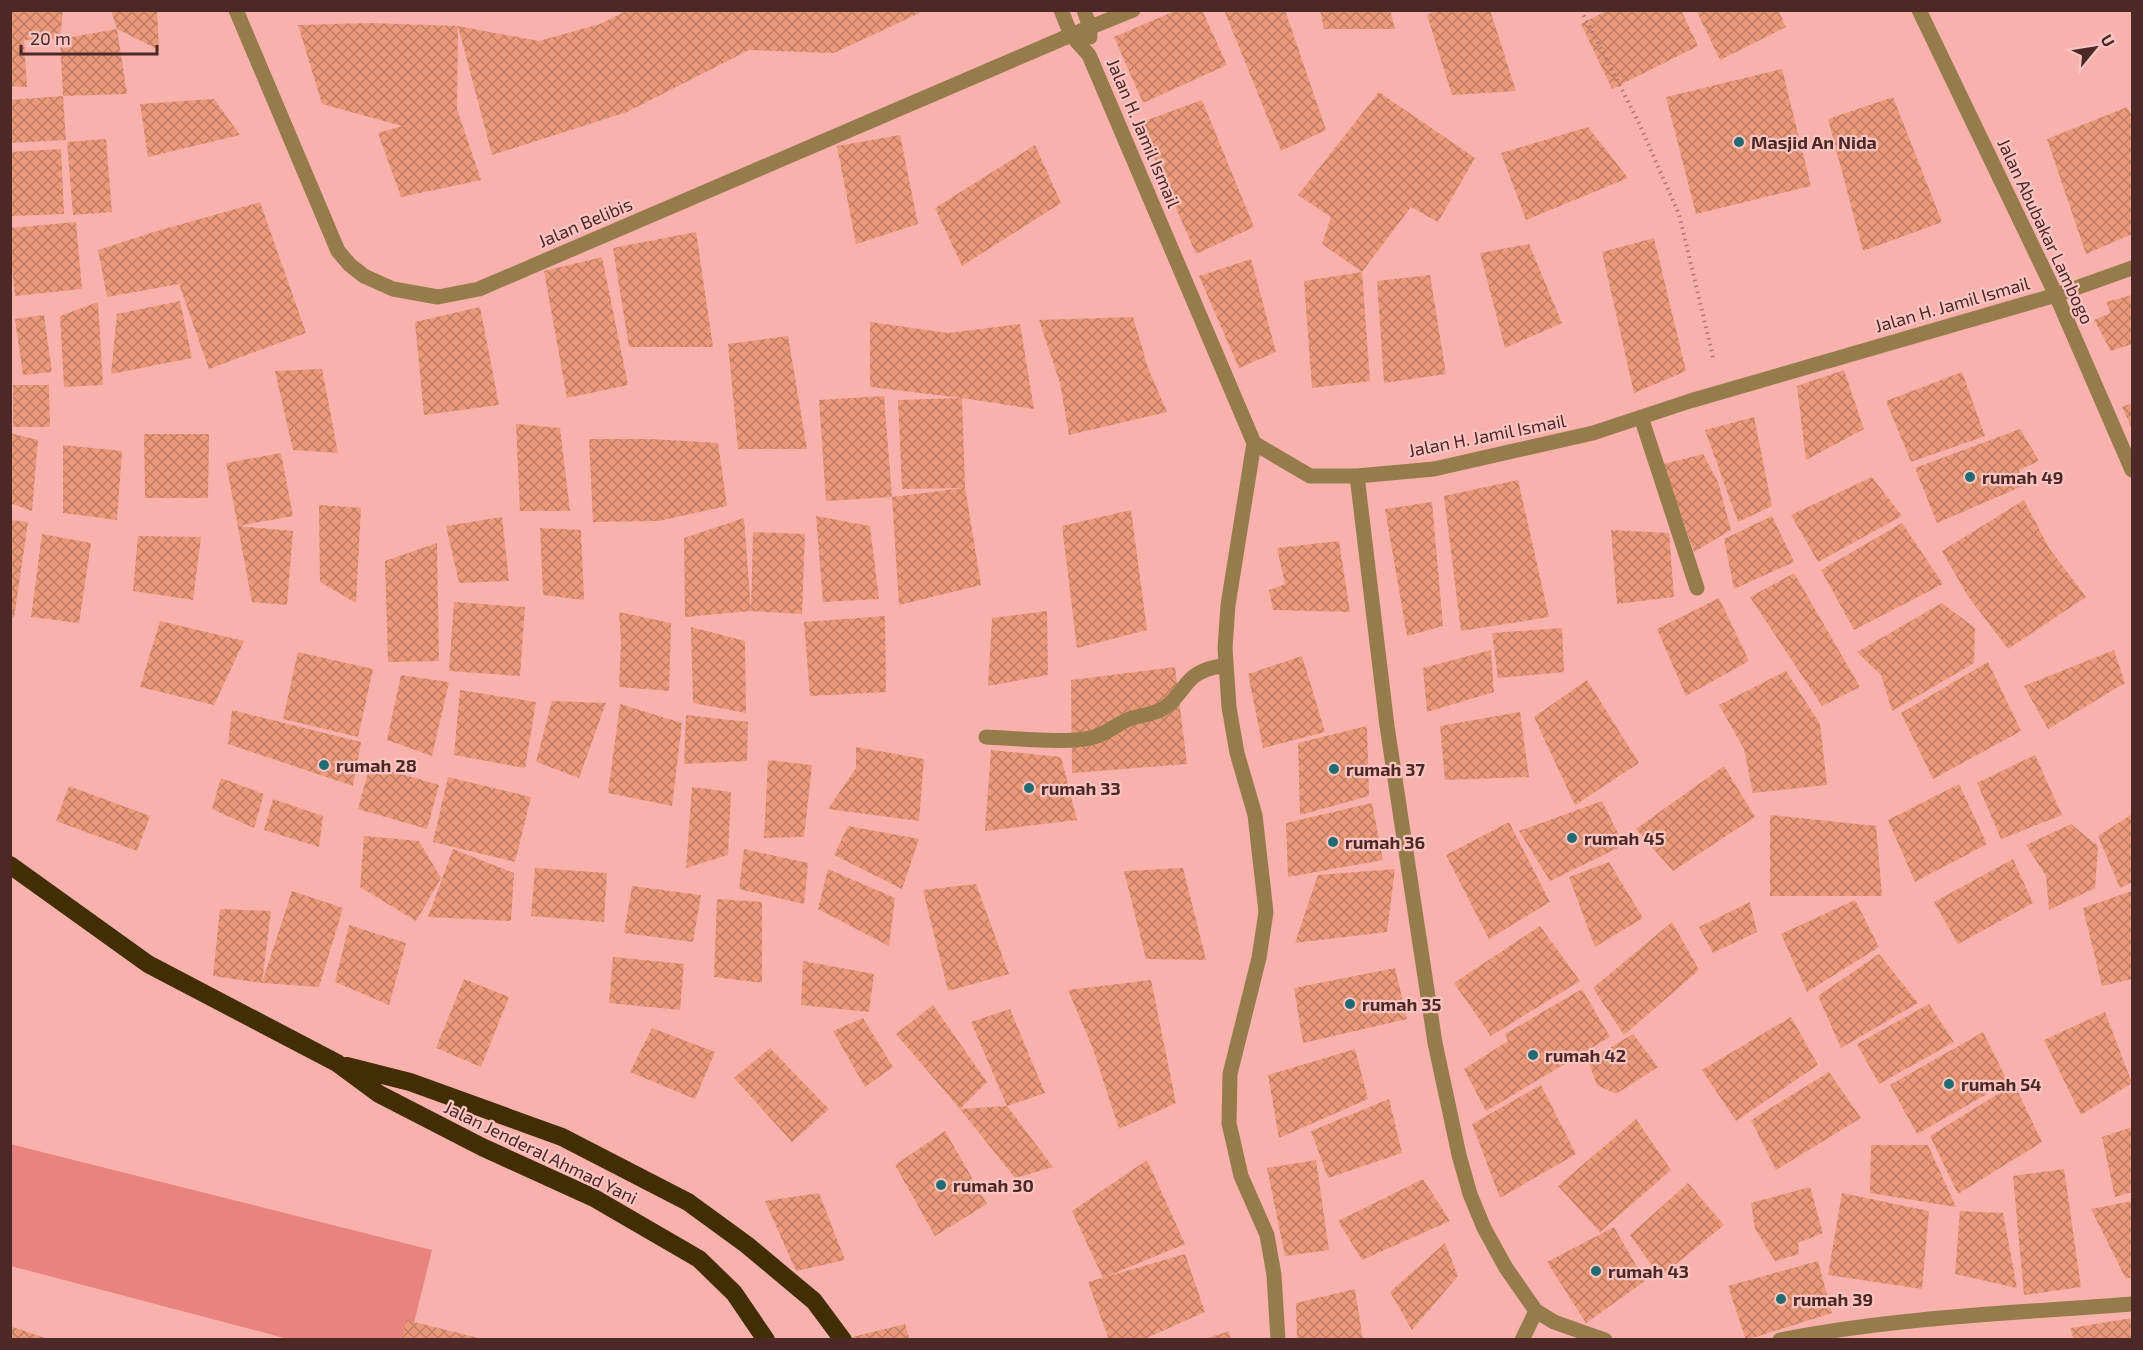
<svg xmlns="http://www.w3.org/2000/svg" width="2143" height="1350" viewBox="0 0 2143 1350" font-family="'Exo 2',sans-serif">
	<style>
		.park { fill: #e8837f }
		.building { fill: url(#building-cross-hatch) }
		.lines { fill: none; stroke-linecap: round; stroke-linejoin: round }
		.path { stroke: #af7774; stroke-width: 4; stroke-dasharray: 1.5 4.5; stroke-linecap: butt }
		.minor { stroke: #967c4a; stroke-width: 15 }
		.highway { stroke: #422e00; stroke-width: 18 }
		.poi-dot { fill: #206c72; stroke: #fbc4c0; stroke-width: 2 }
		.labels { text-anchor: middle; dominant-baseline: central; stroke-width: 4.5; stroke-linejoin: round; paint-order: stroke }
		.street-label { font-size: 18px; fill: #4c2927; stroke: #fbc4c0 }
		.poi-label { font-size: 18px; font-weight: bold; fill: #4c2927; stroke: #fbc4c0; text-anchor: start }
	</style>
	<defs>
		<pattern id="building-cross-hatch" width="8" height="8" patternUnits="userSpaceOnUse" patternTransform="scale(1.5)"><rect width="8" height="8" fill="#ea9a7a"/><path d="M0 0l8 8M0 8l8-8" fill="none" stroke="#c07e64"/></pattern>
	</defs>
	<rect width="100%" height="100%" fill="#f9b1ad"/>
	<!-- park -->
	<path class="park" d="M10,1144L432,1250L410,1339H288L11,1266Z"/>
	<!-- building -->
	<path class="building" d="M10,10H63L60,39L24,40L27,87L10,86Z
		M111,10H157L159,50L117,29L127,94L63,96L60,39L117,29Z
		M628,10H926L834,53L749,50L627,112L492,155L458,26L539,41L600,24Z
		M1177,10H1202L1227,65L1143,103L1114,37Z
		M1224,10H1285L1326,130L1281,151Z
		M1320,10H1390L1395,29H1324Z
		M1438,10H1490L1516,91L1452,95L1427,15Z
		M1608,10H1681L1698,46L1612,89L1581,24Z
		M1696,10H1778L1786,27L1720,60Z
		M370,23L458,26L457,109L481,180L401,197L378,133L402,126L322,104L298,25Z
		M1782,69L1811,186L1696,214L1666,97Z
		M1379,92L1475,158L1438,222L1411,207L1362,272L1322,244L1331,217L1298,195Z
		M63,96L66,140L10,143V100Z
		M1893,97L1942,222L1863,251L1828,119Z
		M214,99L240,135L148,157L140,104Z
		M1202,100L1254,227L1196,254L1139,123Z
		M2127,107L2132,116V234L2086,254L2047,139Z
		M1588,127L1628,178L1526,220L1501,153Z
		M900,135L918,224L856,244L837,146Z
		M106,139L112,212L73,215L67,142Z
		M1035,145L1061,203L962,266L935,208Z
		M61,149L64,214L11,216L10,152Z
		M260,202L306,333L209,369L179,284L107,297L98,250L157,231Z
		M76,222L82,289L15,296L10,252V228Z
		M696,232L713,347H629L613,248Z
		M1654,238L1686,371L1634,393L1602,252Z
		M1529,244L1562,323L1505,348L1480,253Z
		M602,257L628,385L567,398L544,271Z
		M1251,259L1276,352L1239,368L1199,276Z
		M1362,272L1370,381L1312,388L1304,281Z
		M1430,275L1446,374L1384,383L1377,281Z
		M2132,295V344L2111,351L2094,320L2111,313L2106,302Z
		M180,301L192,358L111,374L117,314Z
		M98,302L103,385L64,387L60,316Z
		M480,307L499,405L424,415L415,322Z
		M44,315L52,372L23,375L15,319Z
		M1133,317L1148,368L1167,412L1069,435L1060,383L1039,320Z
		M870,322L948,333L1020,324L1034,409L962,398L870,387Z
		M788,336L807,449H738L728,344Z
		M322,369L338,453L293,450L275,371Z
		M1844,370L1864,429L1806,460L1797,386Z
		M1962,372L1985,436L1911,462L1886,401Z
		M13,385H49L50,427H13Z
		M884,396L892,497L963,488L902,489L898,400L962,398L965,487L981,585L899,605L892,497L826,501L819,400Z
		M2132,403V429L2122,407Z
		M1754,417L1772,506L1738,522L1705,430Z
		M516,424L560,428L570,511H520Z
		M2020,429L2039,461L2019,470L2025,485L1937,523L1915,468Z
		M10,433L38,440L32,511L10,503Z
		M144,434H209L208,498H145Z
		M589,439H651L718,443L727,506L658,521L593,522Z
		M63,445L122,451L117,520L63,513Z
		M281,453L293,516L238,526L293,531L287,605L252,602L226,463Z
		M1703,454L1718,482L1731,530L1694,552L1663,464Z
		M1872,477L1902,516L1818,562L1791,515Z
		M1518,480L1549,617L1461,631L1444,496Z
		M2024,500L2049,548L2086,597L2008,649L1967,595L1942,551Z
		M1432,502L1443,626L1407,636L1385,509Z
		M319,505L361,508L356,603L320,582Z
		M1131,510L1147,630L1077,648L1062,526Z
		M816,516L870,526L879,599L823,602Z
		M1772,516L1794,562L1734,589L1724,539Z
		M502,517L509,581L459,583L446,526Z
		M744,518L751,611L753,532L805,534L802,614L751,611L685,617L684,538Z
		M10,520L28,522L14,618H10Z
		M1902,523L1943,584L1854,630L1821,570Z
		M540,528L581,530L584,600L543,595Z
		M1611,530L1669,533L1674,597L1617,604Z
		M42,534L91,543L79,623L31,617Z
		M138,536L201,537L193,600L133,591Z
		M1339,541L1350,612L1273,610L1269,590L1285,584L1277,548Z
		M437,543L439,661L388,662L385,561Z
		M1794,573L1860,687L1822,706L1750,597Z
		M1719,598L1749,661L1686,696L1657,629Z
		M454,602L525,607L520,676L449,671Z
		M1942,603L1975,628L1974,663L1892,711L1881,675L1857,652Z
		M1047,611L1048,675L988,686L992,618Z
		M619,612L671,623L669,691L619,687L621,642Z
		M885,616L886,692L810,696L804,622Z
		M160,621L244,641L214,705L140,687Z
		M691,627L745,641L746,713L693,703Z
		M1562,628L1564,672L1498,678L1492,633Z
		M1491,650L1494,692L1427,712L1423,668Z
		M2114,650L2125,683L2048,729L2024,686Z
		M298,652L373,669L358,737L283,719Z
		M1302,656L1325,732L1263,748L1248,674Z
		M1988,662L2021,731L1933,779L1901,713Z
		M1175,667L1187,764L1072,773L1071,680Z
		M1786,671L1820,724L1827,785L1753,793L1744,749L1719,705Z
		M401,675L449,682L432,756L387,740Z
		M1587,680L1639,763L1575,805L1534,717Z
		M460,690L536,702L525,768L454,755Z
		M552,701L606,703L579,778L536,762Z
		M620,704L682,723L672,806L608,793Z
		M232,710L361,742L353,786L228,744Z
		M1520,712L1529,777L1445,780L1440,726Z
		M686,715L748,722L747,761L684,764Z
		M1367,726L1369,796L1300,815L1298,743Z
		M856,747L924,759L919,821L828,809L856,768Z
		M991,750L1061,757L1077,820L985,831Z
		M2035,755L2062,815L2001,839L1977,783Z
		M768,760L812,765L804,837L764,838Z
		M370,765L439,785L427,829L358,809Z
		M1724,766L1755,817L1673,871L1636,829Z
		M448,777L531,797L515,862L433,842Z
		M221,778L264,794L254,828L212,809Z
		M1959,784L1987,844L1915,882L1888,820Z
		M69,786L150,816L137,851L56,821Z
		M692,787L731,792L728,855L686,868Z
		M273,799L323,816L319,847L264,830Z
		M1602,801L1624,845L1550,881L1519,831Z
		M1372,803L1383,860L1288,877L1286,823Z
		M2132,814V882L2120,888L2098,836Z
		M1770,815L1876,826L1882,896H1770Z
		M1509,822L1550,902L1489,939L1446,855Z
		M2071,824L2098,846L2095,888L2049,910L2046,876L2026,845Z
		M848,826L919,839L902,889L834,855Z
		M364,836L419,841L441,878L416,921L360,887Z
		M453,849L514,873L511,921L428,917Z
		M744,849L808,863L804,904L739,889Z
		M2013,859L2033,903L1958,944L1934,902Z
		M1609,862L1643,918L1595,947L1569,877Z
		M535,868L607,873L604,922L531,916Z
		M1183,868L1206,960L1146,959L1124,871Z
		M828,869L895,898L889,946L818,909Z
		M1395,869L1387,932L1295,943L1318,875Z
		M976,884L1009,974L948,991L923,890Z
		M632,886L701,895L693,942L624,933Z
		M292,891L343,908L319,987L262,983L213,976L220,909L271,911L262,983Z
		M2132,891V979L2102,986L2083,908Z
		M717,899L762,902V983L714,977Z
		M1855,900L1879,947L1807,992L1781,934Z
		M1750,902L1757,932L1713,953L1699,927Z
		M1672,922L1699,970L1624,1035L1593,988Z
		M349,925L406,943L389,1005L335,982Z
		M1540,926L1580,981L1491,1036L1454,983Z
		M1879,954L1918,1003L1841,1048L1818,996Z
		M613,957L684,964L680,1010L609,1003Z
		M803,961L874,974L869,1012L801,1005Z
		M1395,968L1407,1019L1303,1043L1294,988Z
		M464,979L509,997L481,1067L436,1048Z
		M1151,980L1176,1103L1119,1129L1093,1049L1068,990Z
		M1582,989L1610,1037L1486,1111L1464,1069L1508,1041L1505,1034Z
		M1929,1004L1954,1042L1879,1084L1857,1044Z
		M933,1005L987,1082L960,1109L896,1034Z
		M1010,1009L1045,1093L1007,1106L971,1022Z
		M2105,1012L2132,1083L2081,1115L2044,1040Z
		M1791,1017L1818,1065L1736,1121L1702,1070Z
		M863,1018L893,1067L865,1087L833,1031Z
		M652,1028L715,1052L695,1099L630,1072Z
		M1983,1032L2008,1082L1917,1134L1890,1085Z
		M1633,1034L1658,1067L1616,1094L1597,1085L1588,1061Z
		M770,1048L829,1109L792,1142L734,1078Z
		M1355,1049L1368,1099L1279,1138L1268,1075Z
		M1829,1072L1861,1118L1776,1170L1751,1120Z
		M2014,1084L2042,1142L1958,1194L1930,1136Z
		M1541,1085L1576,1154L1500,1198L1472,1124Z
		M1389,1099L1402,1153L1328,1178L1311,1131Z
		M1007,1106L1053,1167L1015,1178L960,1109Z
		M1636,1119L1671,1170L1600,1232L1558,1186Z
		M2132,1127V1192L2115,1197L2102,1137Z
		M945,1131L987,1204L935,1236L895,1165Z
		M1871,1145H1928L1956,1207L1870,1193Z
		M1147,1160L1185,1244L1103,1278L1072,1211Z
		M1316,1160L1329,1250L1285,1256L1267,1168Z
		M2064,1169L2081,1287L2024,1295L2013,1176Z
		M1423,1179L1450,1221L1362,1260L1338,1221Z
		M1688,1183L1724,1225L1660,1277L1630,1235Z
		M1810,1187L1823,1233L1798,1243L1799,1254L1775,1261L1755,1229L1751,1203Z
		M819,1193L845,1260L796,1271L765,1201Z
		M1842,1193L1929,1211L1922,1289L1828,1275Z
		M2132,1201V1277L2126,1279L2091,1209Z
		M1960,1211L2003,1213L2017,1288L1955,1274Z
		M1614,1227L1645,1281L1586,1323L1547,1262Z
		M1445,1243L1458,1276L1412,1330L1390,1292Z
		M1185,1254L1205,1312L1142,1340H1109L1088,1282Z
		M1818,1261L1832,1313L1746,1340L1728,1286Z
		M1355,1289L1363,1340H1297L1296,1303Z
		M2132,1318V1340H2074L2070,1328Z
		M406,1320L483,1339V1340H402Z
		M905,1324L910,1340H853L852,1337Z
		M10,1326L48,1339V1340H10Z
		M1229,1331L1231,1340H1205V1339Z"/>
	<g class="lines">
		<!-- path -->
		<path class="path" d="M1581,10L1638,121L1679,214L1714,361"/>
		<!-- minor -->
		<path class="minor" d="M236,10L338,251L350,265L364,276L393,289L438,297L479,289L1071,35L1133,10
			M1061,10L1071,35L1089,55L1254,443L1310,476H1357L1434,469L1593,433L1690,401L2056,295L2132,268
			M1084,10L1090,28V37
			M1919,10L2056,295L2132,470
			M1641,417L1697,588
			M1254,443L1228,605L1225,648L1229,707L1237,753L1255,815L1266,912L1259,958L1230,1074L1229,1123L1241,1176L1267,1235L1274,1275L1278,1340
			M1357,476L1387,726L1435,1043L1459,1155L1470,1194L1484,1228L1506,1268L1536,1311L1554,1322L1605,1340
			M986,737C1013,738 1073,745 1097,736C1108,732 1118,724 1129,719C1141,715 1153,715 1164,708C1177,700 1182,687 1192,678C1202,669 1215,667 1226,665
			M1522,1340L1536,1311
			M1780,1340C1896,1317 2015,1313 2132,1304"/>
		<!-- highway -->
		<path class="highway" d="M10,865L148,964L337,1063L379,1094L482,1147L594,1198L699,1259L734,1293L766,1340
			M347,1066L410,1082L562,1137L688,1202L747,1245L814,1301L843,1340"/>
	</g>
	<!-- markers -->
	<g class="poi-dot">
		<circle cx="1739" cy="142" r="6"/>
		<circle cx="1970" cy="477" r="6"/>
		<circle cx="324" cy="765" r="6"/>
		<circle cx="1334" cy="769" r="6"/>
		<circle cx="1029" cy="788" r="6"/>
		<circle cx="1572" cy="838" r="6"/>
		<circle cx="1333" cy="842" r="6"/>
		<circle cx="1350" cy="1004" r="6"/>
		<circle cx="1533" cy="1055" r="6"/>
		<circle cx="1949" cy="1084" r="6"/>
		<circle cx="941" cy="1185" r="6"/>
		<circle cx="1596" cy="1271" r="6"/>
		<circle cx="1781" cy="1299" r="6"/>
	</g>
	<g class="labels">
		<!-- street labels -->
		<g class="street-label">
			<text transform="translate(1144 133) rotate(67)">Jalan H. Jamil Ismail</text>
			<text transform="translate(585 222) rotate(-23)">Jalan Belibis</text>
			<text transform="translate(2046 231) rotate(65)">Jalan Abubakar Lambogo</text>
			<text transform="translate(1952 304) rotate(-16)">Jalan H. Jamil Ismail</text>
			<text transform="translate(1487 435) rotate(-11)">Jalan H. Jamil Ismail</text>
			<text transform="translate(541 1152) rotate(26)">Jalan Jenderal Ahmad Yani</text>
		</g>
		<!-- poi labels -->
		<g class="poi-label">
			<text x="1751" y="142">Masjid An Nida</text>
			<text x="1982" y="477">rumah 49</text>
			<text x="336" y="765">rumah 28</text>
			<text x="1346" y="769">rumah 37</text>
			<text x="1041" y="788">rumah 33</text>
			<text x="1584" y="838">rumah 45</text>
			<text x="1345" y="842">rumah 36</text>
			<text x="1362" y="1004">rumah 35</text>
			<text x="1545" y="1055">rumah 42</text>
			<text x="1961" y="1084">rumah 54</text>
			<text x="953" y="1185">rumah 30</text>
			<text x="1608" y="1271">rumah 43</text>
			<text x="1793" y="1299">rumah 39</text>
		</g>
	</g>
	<!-- border -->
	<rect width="2143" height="1350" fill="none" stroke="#4c2927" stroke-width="24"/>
	<!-- north arrow -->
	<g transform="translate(2095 48) rotate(60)" stroke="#fbc4c0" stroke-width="4.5" paint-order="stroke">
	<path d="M0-4.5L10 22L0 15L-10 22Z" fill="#4c2927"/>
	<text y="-9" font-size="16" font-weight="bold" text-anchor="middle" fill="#4c2927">U</text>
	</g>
	<!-- scale -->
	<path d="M21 45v9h136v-9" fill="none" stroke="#4c2927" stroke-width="3"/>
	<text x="30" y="45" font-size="18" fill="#4c2927" stroke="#fbc4c0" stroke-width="4.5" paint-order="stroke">20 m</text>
</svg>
